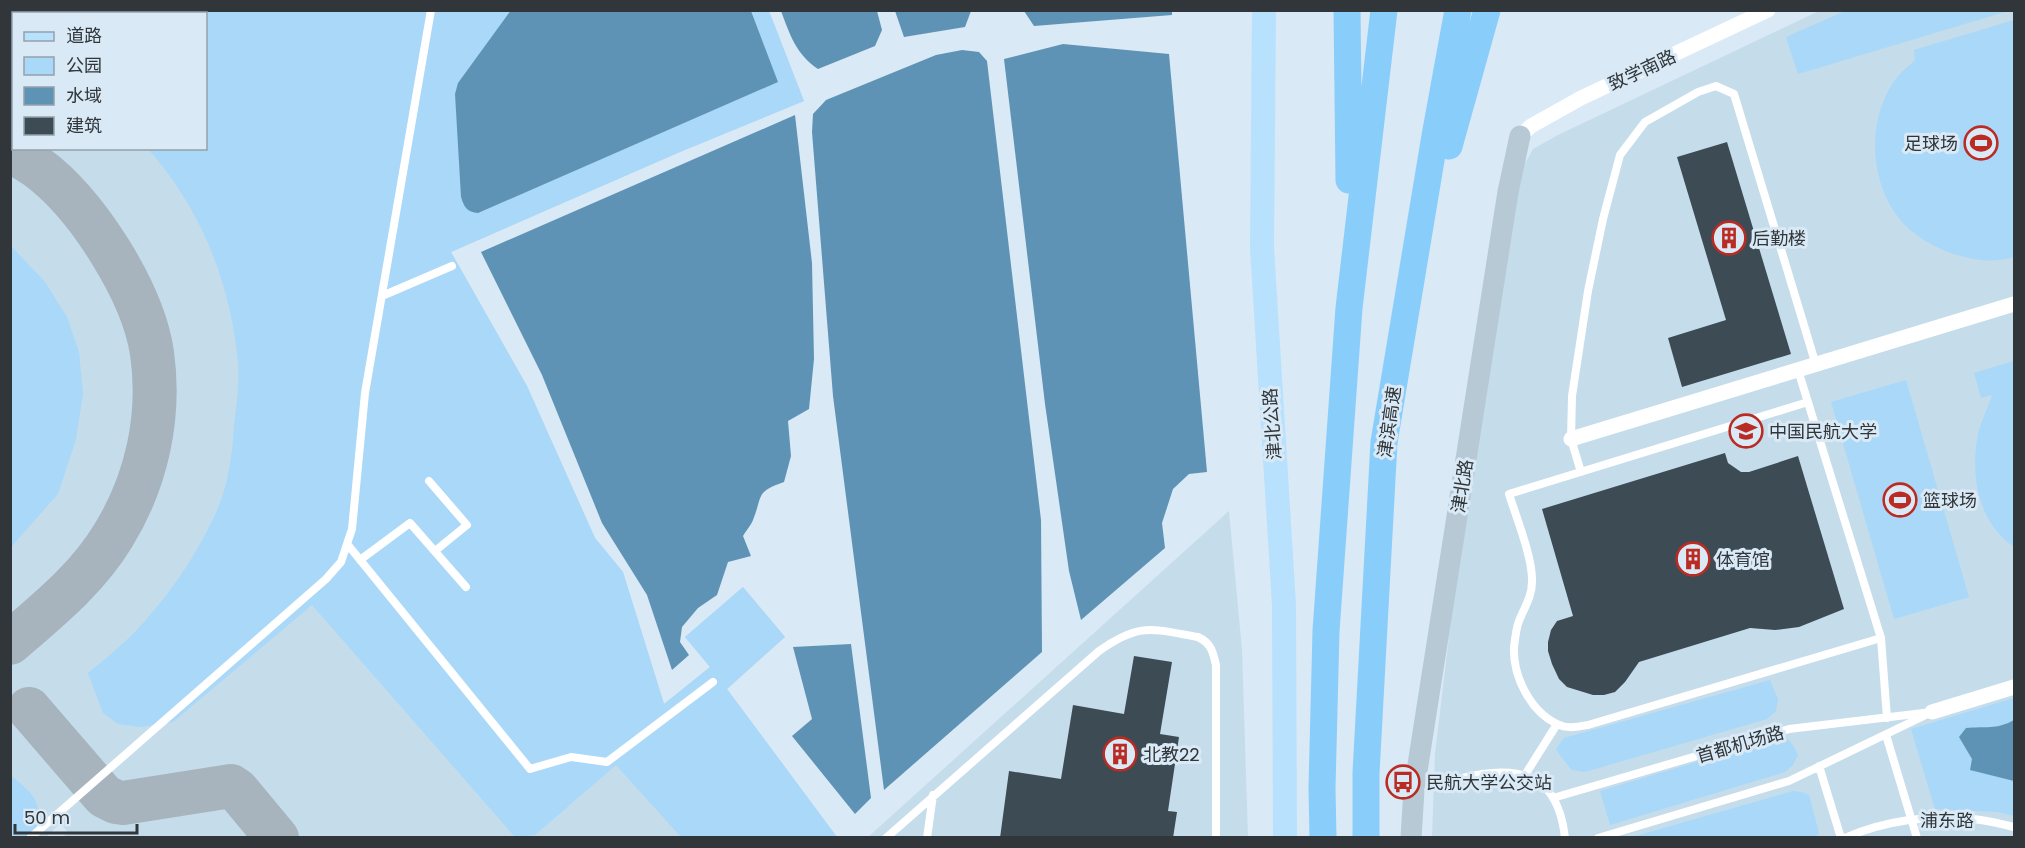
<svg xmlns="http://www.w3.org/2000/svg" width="2025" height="848" viewBox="0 0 2025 848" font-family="Poppins,'Noto Sans SC',sans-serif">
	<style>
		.built { fill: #c5dceb; fill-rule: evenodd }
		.green { fill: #a9d8f8 }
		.water { fill: #5f93b5 }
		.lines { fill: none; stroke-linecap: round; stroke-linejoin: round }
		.taxiway { stroke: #a7b4be; stroke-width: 44 }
		.building { fill: #3d4b54 }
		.lane { stroke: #fff; stroke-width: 8 }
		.street { stroke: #fff; stroke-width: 15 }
		.secondary { stroke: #b7c9d5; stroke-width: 21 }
		.primary { stroke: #b8e1fd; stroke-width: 24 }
		.highway { stroke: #89cdfb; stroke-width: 27 }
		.labels { text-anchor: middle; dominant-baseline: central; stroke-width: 6; stroke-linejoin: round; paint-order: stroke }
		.street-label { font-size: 18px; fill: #30363a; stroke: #d9e9f5 }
		.poi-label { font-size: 18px; fill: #30363a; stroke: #d9e9f5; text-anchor: start }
	</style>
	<rect width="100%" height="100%" fill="#d9e9f5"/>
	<!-- built -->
	<path class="built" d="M10,11H769L804,101L680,152L451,252L527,386L595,538L623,572L664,704L710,667L685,637L743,587L785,637L727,689L837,837L62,838L68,832L60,824L46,837H11ZM14,14H206V148H14Z
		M1819,11H2014V837L1432,838L1435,754L1467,486L1520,173L1533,149L1558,135Z
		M1229,511L1242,650L1248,837L867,838Z"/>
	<!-- green -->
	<path class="green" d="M88,10L769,11L804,101L680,152L451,252L527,386L595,538L623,572L664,704L710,667L685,637L743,587L785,637L727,689L837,837H681L616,765L535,835L515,837L312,605L173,722L141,727L118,724L103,713L88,673C103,661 119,648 133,634C166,600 195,558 215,515C228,487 232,457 234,427C236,406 240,383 238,363C231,284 201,208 148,149L206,148V14H84Z
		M1845,11V10L2008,11L1798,74L1786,37Z
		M2014,20V257C1997,262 1982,261 1965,257C1943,252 1921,241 1905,225C1868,186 1865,117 1898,76C1903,70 1910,65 1915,60L1914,50Z
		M11,246L45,282L67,317L79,352L83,394L76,439L58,494L11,547Z
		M2014,361V547C1978,522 1970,476 1978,434C1981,421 1988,408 1992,395L1981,398L1974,373Z
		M1906,380L1969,597L1894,619L1831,402Z
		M1770,680L1778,699L1776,711L1767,719L1585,772L1572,770L1562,758L1556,749L1564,738Z
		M2014,698V816L1998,812L1935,809L1911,729Z
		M1776,738H1787L1794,747L1798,755L1793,765L1785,772L1610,825L1600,791Z
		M10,775C39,798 41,801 36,837H11Z
		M1793,791L1801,792L1809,795L1819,833L1816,837H1632Z"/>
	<!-- water -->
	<path class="water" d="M511,10L751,11L778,82L478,213C467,212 464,207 461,197L455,94L458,83Z
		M781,11H877L882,30L875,46L818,69C796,54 790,35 781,11Z
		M895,11V10L971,11L965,27L904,37Z
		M1024,11L1172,10V15L1034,26Z
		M1063,44L1169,54L1207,472L1189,474L1173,489L1162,523L1165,548L1081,620L1069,571L1045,404L1004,59Z
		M962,50L979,52L987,61L1041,520L1042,652L884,790L833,396L812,132L813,114L826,100L936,55Z
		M795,115L812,263L814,359L809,409L788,421L791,456L784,482C755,492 763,495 753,520C751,525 746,531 743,536L751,556L728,562L717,595L698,608L682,627L680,642L689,655L672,670L647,595L602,523L542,375L481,252Z
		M851,644L871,798L855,814L792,736L812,719L793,647Z
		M2014,720V781L1970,770L1972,759L1959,737L1966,728C1985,726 1996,730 2014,720Z"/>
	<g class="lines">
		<!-- taxiway -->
		<path class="taxiway" d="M10,150C19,156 29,161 37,167C87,204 143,292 152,353C161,416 147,481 113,536C87,579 48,610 10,643
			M29,709L104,796L116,802L123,803L231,786L237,790L277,838"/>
	</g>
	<!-- building -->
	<path class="building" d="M1727,142L1791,354L1682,387L1668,338L1726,320L1677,157Z
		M1725,453L1728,463L1741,472H1749L1798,456L1844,609L1799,627L1775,630L1750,628L1639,662L1625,682L1615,692L1604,695H1593L1567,687L1559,679L1552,664L1548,651V642L1551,630L1557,621L1573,616L1542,509Z
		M1134,656L1172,662L1160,734L1179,737L1168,811L1177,812L1173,838H1000L1009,771L1061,779L1073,705L1124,714Z"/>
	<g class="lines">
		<!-- lane -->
		<path class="lane" d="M382,296L452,266
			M1798,370L1881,638L1887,718
			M1808,402L1509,494C1516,517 1533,558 1532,582C1532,597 1524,608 1519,621C1516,628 1515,639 1514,648C1513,676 1530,711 1557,724C1567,729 1577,727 1588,725L1881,638
			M1581,472L1571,439L1572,396L1588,291L1603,219L1620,155L1645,122L1698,92L1716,86L1734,94L1816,365
			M429,481L467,525L435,551
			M348,545L530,769L571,757L607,762L713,682
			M360,560L410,523L466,587
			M1886,735L1917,838
			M1819,766L1841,838
			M1525,775L1557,724
			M1415,790C1477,774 1555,744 1565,838
			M1553,798L1789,729L1932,712L1789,781L1598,838
			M30,838L326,579L341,562L352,529L365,393L431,10
			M886,838L1099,651C1140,622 1152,629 1198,637C1211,643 1213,652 1216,665V838
			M927,838L933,795
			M1845,838C1882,821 1932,814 1973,819C1987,820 2001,824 2014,827"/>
		<!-- street -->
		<path class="street" d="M1520,136L1531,126L1581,98L1768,10
			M1571,439L2014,304
			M1932,712L2014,687"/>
		<!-- secondary -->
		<path class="secondary" d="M1411,838L1414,790L1508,192L1520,136"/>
		<!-- primary -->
		<path class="primary" d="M1264,10L1262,248L1284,605L1285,838"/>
		<!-- highway -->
		<path class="highway" d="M1347,10L1349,180
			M1449,146L1487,10
			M1323,838L1322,788L1326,631L1349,308L1384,10
			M1366,838V773L1384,442L1435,136L1458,10"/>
	</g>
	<!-- icons -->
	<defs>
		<g id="stadium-ring" transform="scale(1.725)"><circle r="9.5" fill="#d9e9f5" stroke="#ba2c23" stroke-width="1.5"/><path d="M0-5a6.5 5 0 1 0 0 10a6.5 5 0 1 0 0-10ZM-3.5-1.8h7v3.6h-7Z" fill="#ba2c23"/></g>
		<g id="building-ring" transform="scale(1.725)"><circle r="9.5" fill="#d9e9f5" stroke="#ba2c23" stroke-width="1.5"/><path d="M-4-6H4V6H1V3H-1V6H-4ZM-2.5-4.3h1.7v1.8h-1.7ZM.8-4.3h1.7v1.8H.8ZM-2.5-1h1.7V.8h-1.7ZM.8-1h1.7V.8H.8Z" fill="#ba2c23"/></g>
		<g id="university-ring" transform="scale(1.725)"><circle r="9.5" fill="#d9e9f5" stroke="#ba2c23" stroke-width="1.5"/><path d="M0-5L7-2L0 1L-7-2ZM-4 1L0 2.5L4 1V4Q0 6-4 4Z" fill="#ba2c23"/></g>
		<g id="bus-ring" transform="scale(1.725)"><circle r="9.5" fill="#d9e9f5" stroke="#ba2c23" stroke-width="1.5"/><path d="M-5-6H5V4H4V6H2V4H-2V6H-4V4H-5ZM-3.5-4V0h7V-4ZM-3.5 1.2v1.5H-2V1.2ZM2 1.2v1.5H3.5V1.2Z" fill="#ba2c23"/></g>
	</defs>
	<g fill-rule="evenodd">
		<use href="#stadium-ring" x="1981" y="143"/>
		<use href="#building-ring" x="1729" y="238"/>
		<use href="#university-ring" x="1746" y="431"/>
		<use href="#stadium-ring" x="1900" y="500"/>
		<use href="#building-ring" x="1693" y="559"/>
		<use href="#building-ring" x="1120" y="754"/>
		<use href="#bus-ring" x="1403" y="782"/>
	</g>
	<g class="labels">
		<!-- street labels -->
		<g class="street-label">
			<text transform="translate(1642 70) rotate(-25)">致学南路</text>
			<text transform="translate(1389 422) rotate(-82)">津滨高速</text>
			<text transform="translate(1272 424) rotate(-94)">津北公路</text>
			<text transform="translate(1462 486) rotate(-81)">津北路</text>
			<text transform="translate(1740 744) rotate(-16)">首都机场路</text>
			<text x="1947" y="820">浦东路</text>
		</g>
		<!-- poi labels -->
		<g class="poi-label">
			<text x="1958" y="143" text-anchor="end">足球场</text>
			<text x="1752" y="238">后勤楼</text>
			<text x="1769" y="431">中国民航大学</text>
			<text x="1923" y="500">篮球场</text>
			<text x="1716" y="559">体育馆</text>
			<text x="1143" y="754">北教22</text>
			<text x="1426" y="782">民航大学公交站</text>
		</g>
	</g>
	<!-- border -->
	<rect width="2025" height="848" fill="none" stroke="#30363a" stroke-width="24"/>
	<!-- legend -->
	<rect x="12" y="12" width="195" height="138" fill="#d9e9f5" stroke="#95a1aa" stroke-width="1.5"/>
	<rect x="24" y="32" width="30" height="9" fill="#b8e1fd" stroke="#95a1aa" stroke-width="1.5"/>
	<text x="66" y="42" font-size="18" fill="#30363a">道路</text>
	<rect x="24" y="57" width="30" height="18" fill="#a9d8f8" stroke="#95a1aa" stroke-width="1.5"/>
	<text x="66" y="72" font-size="18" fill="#30363a">公园</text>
	<rect x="24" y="87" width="30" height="18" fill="#5f93b5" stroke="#95a1aa" stroke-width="1.5"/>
	<text x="66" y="102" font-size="18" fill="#30363a">水域</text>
	<rect x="24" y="117" width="30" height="18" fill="#3d4b54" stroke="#95a1aa" stroke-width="1.5"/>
	<text x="66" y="132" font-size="18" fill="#30363a">建筑</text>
	<!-- scale -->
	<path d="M15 824v9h122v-9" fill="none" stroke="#30363a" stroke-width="3"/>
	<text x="24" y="824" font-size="18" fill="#30363a" stroke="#d9e9f5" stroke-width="4.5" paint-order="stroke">50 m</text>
</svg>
